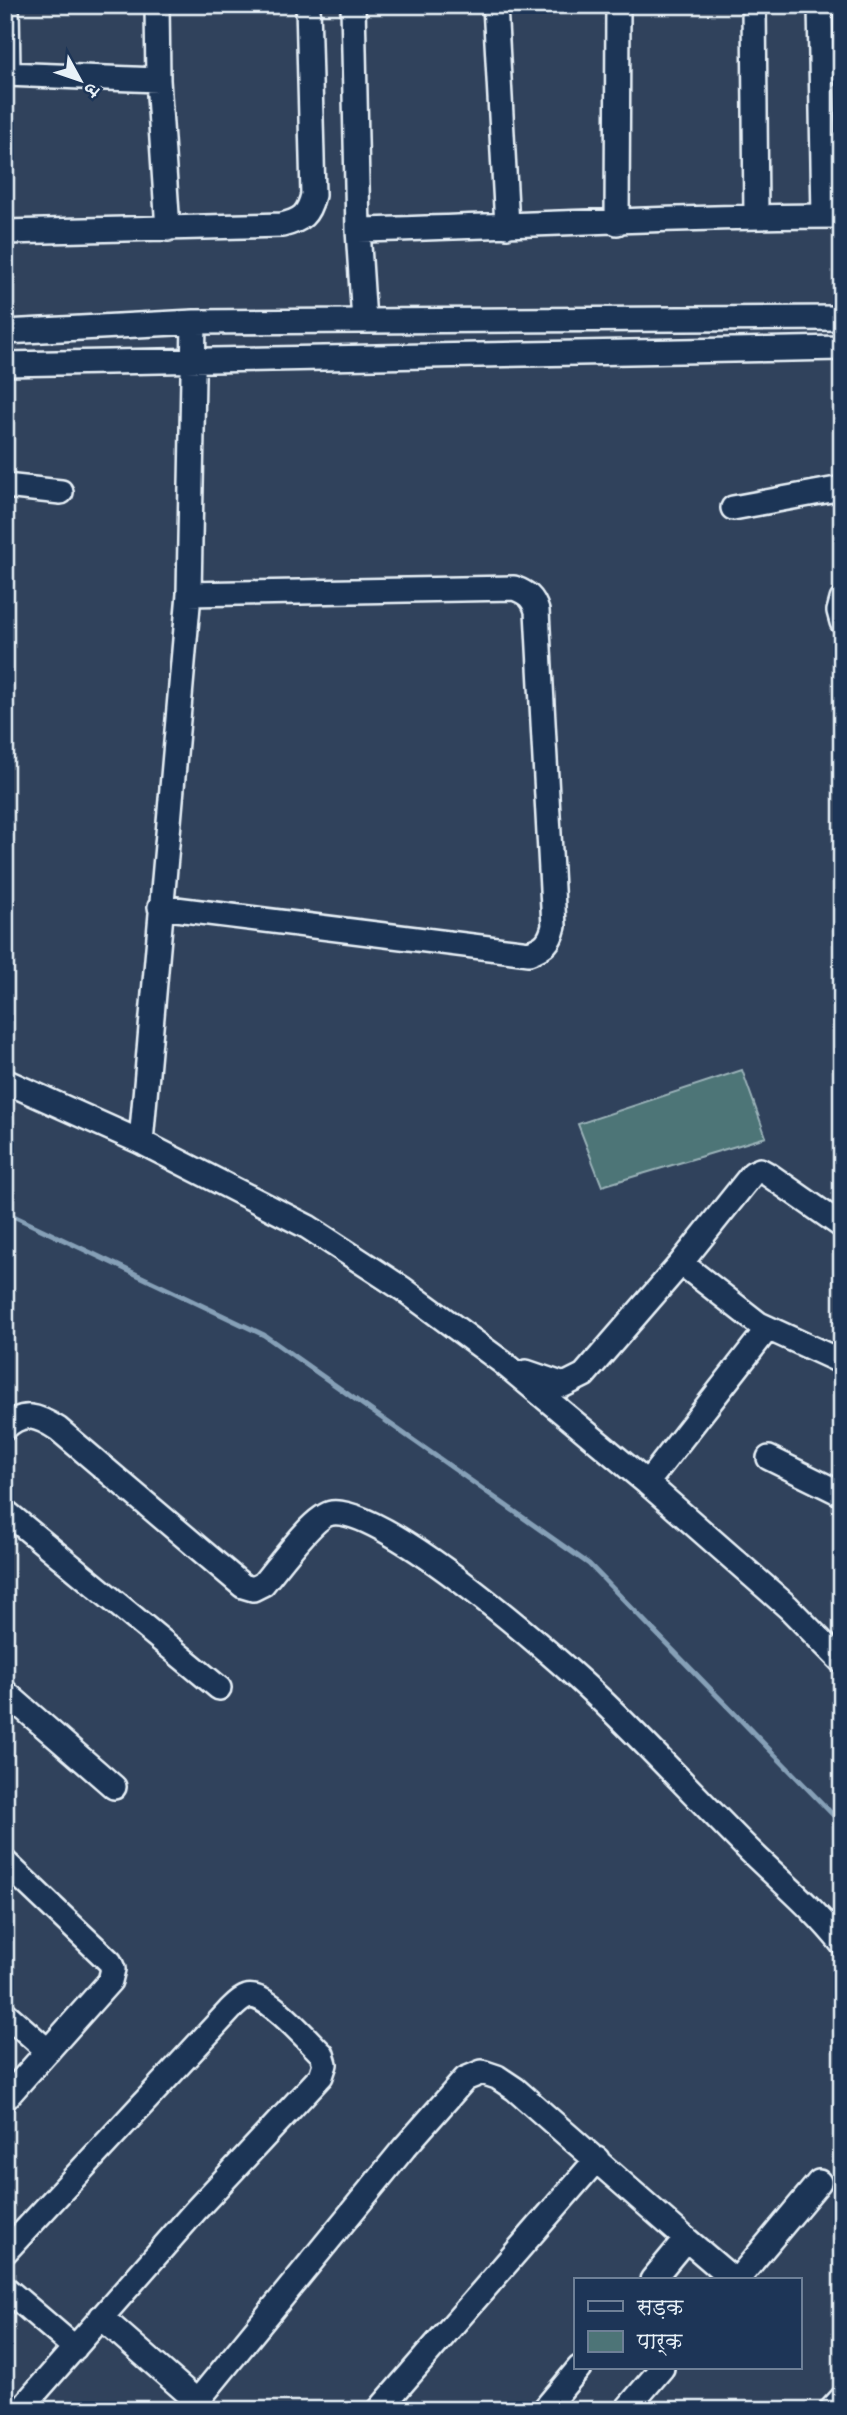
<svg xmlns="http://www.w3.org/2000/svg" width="847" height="2415" viewBox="0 0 847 2415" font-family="Dekko,'Playpen Sans Deva',sans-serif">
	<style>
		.green { fill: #4d7477; stroke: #9ab2b8; stroke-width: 2 }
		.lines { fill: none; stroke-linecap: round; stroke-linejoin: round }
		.stream { stroke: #86a0b7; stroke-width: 5 }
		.minor-casing { stroke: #e8f1f8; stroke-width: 28 }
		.minor { stroke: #1d3557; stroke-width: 23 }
	</style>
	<rect width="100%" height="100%" fill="#30425c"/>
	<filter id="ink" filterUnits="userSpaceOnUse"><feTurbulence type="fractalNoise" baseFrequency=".0143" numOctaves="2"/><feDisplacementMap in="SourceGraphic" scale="14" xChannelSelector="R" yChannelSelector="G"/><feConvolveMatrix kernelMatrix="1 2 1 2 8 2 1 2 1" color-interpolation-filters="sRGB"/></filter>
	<g filter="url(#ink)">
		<!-- green -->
		<path class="green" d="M742,1070L766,1137L602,1186L578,1124Z"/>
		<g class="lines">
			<!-- stream -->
			<path class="stream" d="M5,1212L264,1335L589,1564L842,1824"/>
			<!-- minor casing -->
			<g class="minor-casing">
				<path id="minor" d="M7,5L8,74
					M353,5L358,230L364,321
					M495,5L507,226
					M754,5L756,216
					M820,5L824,216
					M5,74L158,80L157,5
					M158,80L168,229
					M617,223L618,5
					M358,230C519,226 681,216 842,216
					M5,232L282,225C302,220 308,215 313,195L308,5
					M5,332L194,322L842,318
					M5,364L842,348
					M5,486L61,492
					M733,508L842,488
					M842,600L839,611L842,622
					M160,907L529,953C545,947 550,942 554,926L537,611C533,597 527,593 514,588L189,594
					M5,1081L141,1142L308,1227L403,1289L502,1362L647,1483L788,1607L842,1662
					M141,1142L189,594L194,322
					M681,1263L759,1324L842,1362
					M526,1372L564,1385L584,1375L681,1263L753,1173L760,1170L769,1175L842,1226
					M5,1428C23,1410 38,1416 58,1429L243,1586L253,1589L263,1584C276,1569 314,1515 332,1513C386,1507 557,1658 599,1698C649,1746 696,1797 745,1846C777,1878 814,1908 842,1944
					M769,1458L842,1494
					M647,1483L768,1328
					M5,1511L219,1688
					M5,1692L114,1787
					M5,1862L110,1962L113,1969L110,1981L5,2099
					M5,2013L48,2051
					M5,2252L229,2011C234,2006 240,1999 247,1997C266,1991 308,2041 322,2054L325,2064L321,2076L195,2211L20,2410
					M652,2280L686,2239L734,2280
					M737,2280L819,2182
					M5,2288L75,2348
					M101,2317L207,2410
					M190,2410L404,2148L465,2079L482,2072L497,2077L515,2089L686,2239
					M379,2410L597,2159
					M544,2410L579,2368
					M626,2410L662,2368
					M831,2410L842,2398"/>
			</g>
			<!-- minor -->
			<use href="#minor" class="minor"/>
		</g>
	</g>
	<!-- margin -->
	<rect width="847" height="2415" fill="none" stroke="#1d3557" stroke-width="28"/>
	<rect x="14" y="14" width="819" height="2387" fill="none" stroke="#e8f1f8" stroke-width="2.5" filter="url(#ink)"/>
	<!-- legend -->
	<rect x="574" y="2278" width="228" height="91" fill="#1d3557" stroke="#6e8097" stroke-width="2"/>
	<rect x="588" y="2301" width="35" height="10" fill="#1d3557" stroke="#6e8097" stroke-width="2"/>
	<text x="637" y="2314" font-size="21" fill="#e8f1f8">सड़क</text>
	<rect x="588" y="2331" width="35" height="21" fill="#4d7477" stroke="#6e8097" stroke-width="2"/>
	<text x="637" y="2348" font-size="21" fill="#e8f1f8">पार्क</text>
	<!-- north arrow -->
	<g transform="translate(80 80) rotate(130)" stroke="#1d3557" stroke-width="5" paint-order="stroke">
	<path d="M0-5L12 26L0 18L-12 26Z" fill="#e8f1f8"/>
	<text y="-10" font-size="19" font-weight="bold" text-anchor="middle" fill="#e8f1f8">उ</text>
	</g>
</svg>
